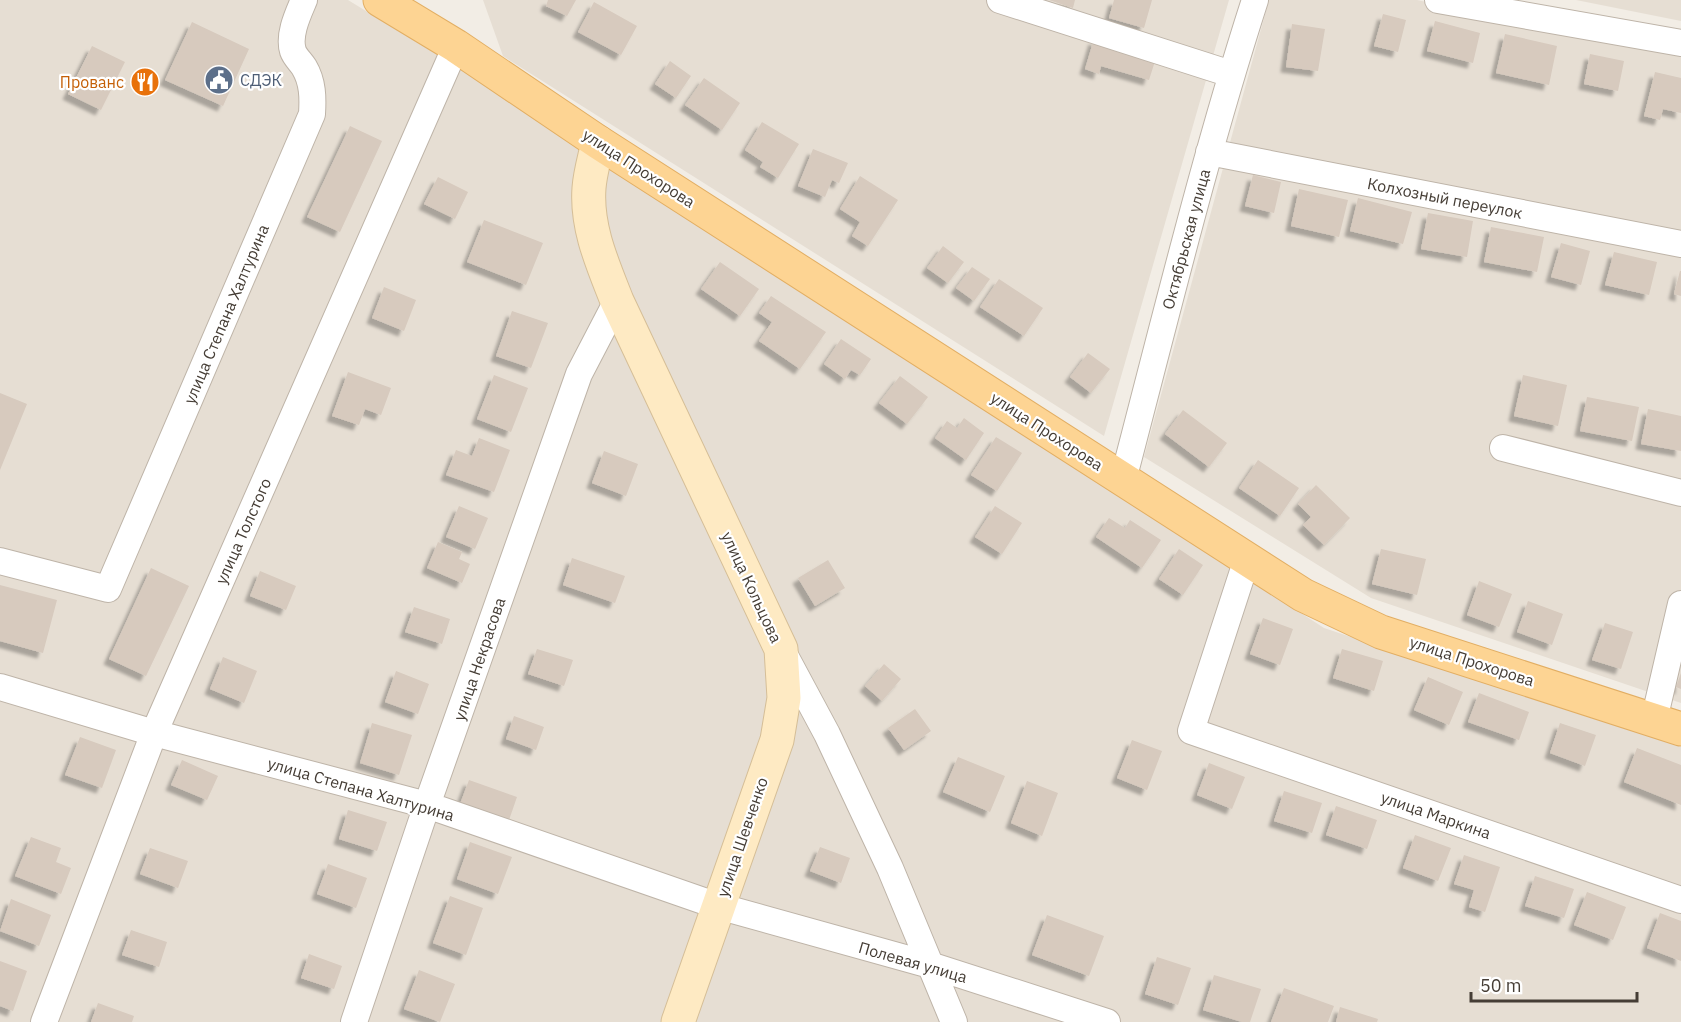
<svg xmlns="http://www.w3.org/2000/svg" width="1681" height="1022" viewBox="0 0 1681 1022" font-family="'IBM Plex Sans',sans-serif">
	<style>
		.residential { fill: #e6ded3 }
		.building { fill: #d7cabe; filter: url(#shadow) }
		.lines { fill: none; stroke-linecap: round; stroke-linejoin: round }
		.street-casing { stroke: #beb4a8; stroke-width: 28 }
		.secondary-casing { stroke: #d5be97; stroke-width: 35 }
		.primary-casing { stroke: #e2ae63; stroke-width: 35 }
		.street { stroke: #fff; stroke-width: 26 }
		.secondary { stroke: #feeac3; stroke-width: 33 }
		.primary { stroke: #fdd493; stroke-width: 33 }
		.labels { text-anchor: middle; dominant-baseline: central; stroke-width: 4.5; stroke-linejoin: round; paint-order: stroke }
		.service-label { font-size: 16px; fill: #4e5e75; stroke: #fff; text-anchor: start }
		.food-label { font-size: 16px; fill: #c56008; stroke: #fff; text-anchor: end }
		.street-label { font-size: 16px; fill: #453d35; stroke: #fff }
	</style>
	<defs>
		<filter id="shadow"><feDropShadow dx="-5.5" dy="5.5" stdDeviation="1.5" flood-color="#0004"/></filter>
	</defs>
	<rect width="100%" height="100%" fill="#f2ede5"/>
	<!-- residential -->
	<path class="residential" d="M0,0H348L526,109L1324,628L1681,747V1022H0Z
		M483,0H1229L1104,436L503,56Z
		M1269,0H1417L1681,56V703L1371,598L1144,457Z
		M1576,0H1681V21Z"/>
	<!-- building -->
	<path class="building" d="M548,0H576L567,16L546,6Z
		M1049,0H1075L1073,8Z
		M1114,0H1152L1144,28L1109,18Z
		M594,2L637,26L621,55L578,32Z
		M1383,14L1406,20L1398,52L1374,46Z
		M1435,21L1480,33L1473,63L1427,51Z
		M192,22L249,49L223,106L165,80Z
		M1292,24L1325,29L1318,71L1286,67Z
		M1505,34L1557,46L1549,85L1496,73Z
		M1094,39L1156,58L1149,80L1101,66L1099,74L1085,69Z
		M92,46L125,62L101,110L68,94Z
		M1590,54L1624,61L1618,91L1584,84Z
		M670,61L691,76L676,98L655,84Z
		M1655,72L1681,78V113L1663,109L1660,120L1644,116Z
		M704,78L740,103L722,130L685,105Z
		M762,122L799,144L778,178L760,167L763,162L745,150Z
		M350,126L382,141L340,232L307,217Z
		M813,149L848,163L839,183L832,180L825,197L798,186Z
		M1253,175L1281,182L1274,213L1245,206Z
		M860,176L898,200L868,246L852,236L860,222L840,209Z
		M438,177L468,192L455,219L424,204Z
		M1299,189L1348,200L1339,237L1291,226Z
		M1358,198L1412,212L1403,244L1350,231Z
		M1428,213L1473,221L1467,257L1421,249Z
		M484,220L543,243L526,285L467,262Z
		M1491,227L1544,237L1537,272L1484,262Z
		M1561,243L1590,251L1581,285L1551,277Z
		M943,246L964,262L948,283L927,268Z
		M1614,252L1657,262L1649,295L1605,285Z
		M720,262L759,289L740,316L701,289Z
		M972,267L990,279L974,301L956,288Z
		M1680,271H1681V296L1674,294Z
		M999,279L1043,308L1024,336L980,307Z
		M384,287L416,300L404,331L372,318Z
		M771,296L826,332L800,369L759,341L772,322L759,313Z
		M512,311L548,323L531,368L496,356Z
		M841,339L871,359L860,375L851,370L845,379L824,364Z
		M1088,353L1110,369L1091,393L1070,377Z
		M348,372L391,388L381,415L365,409L359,425L332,416Z
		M494,375L528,388L511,432L477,419Z
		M1523,375L1567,385L1558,426L1514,416Z
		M900,376L928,397L907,424L879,403Z
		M0,393L27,404L0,470Z
		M1587,397L1639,407L1632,441L1580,431Z
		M1648,409L1681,416V451L1641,444Z
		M1183,410L1227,443L1209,467L1165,434Z
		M964,418L984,433L966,460L935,438L947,421L957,428Z
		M996,437L1022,453L997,491L971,475Z
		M479,438L510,450L494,492L446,475L456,450L472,456Z
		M604,451L638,464L626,496L592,483Z
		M1258,460L1299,488L1280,516L1239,488Z
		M1316,485L1350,518L1324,545L1303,525L1311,517L1298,504Z
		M459,506L488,518L475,549L446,537Z
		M995,506L1022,523L1002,554L975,537Z
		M1109,518L1125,528L1130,520L1161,540L1142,568L1096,537Z
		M438,542L462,552L459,559L470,564L462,583L427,568Z
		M1179,549L1203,565L1183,595L1159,579Z
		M1381,549L1426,559L1417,595L1372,584Z
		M572,558L625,576L615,603L563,585Z
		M828,560L845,588L815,606L798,578Z
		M151,568L189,586L146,676L109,659Z
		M260,571L296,586L286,610L250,596Z
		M1479,581L1512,594L1499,627L1467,615Z
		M0,585L57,600L43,653L0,641Z
		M1528,601L1563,614L1552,645L1517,632Z
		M414,607L450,619L442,644L405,632Z
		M1263,618L1293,629L1280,665L1250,654Z
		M1605,623L1633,632L1621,669L1592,660Z
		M537,649L573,660L564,686L528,674Z
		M1342,649L1383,661L1374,691L1333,678Z
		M223,657L257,671L244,703L210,689Z
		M884,664L901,679L882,701L865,686Z
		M396,671L429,684L418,714L385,702Z
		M1681,673V689L1676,687Z
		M1428,677L1463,692L1449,725L1414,710Z
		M1479,693L1529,712L1519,740L1468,722Z
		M915,709L931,731L904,750L888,728Z
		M514,716L544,727L536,750L506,739Z
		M372,723L412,735L399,775L360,763Z
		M1560,723L1596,735L1585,766L1550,753Z
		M80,737L116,750L102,788L65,775Z
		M1132,740L1162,751L1147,790L1117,778Z
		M1637,748L1681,765V805L1624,782Z
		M958,757L1005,776L990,812L943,792Z
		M182,760L218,776L207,800L171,785Z
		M1209,763L1245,777L1232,809L1197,795Z
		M469,780L517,797L509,820L460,804Z
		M1027,781L1058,793L1042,836L1011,823Z
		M1284,791L1322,803L1312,833L1274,821Z
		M1336,806L1377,820L1367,849L1326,835Z
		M348,810L387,822L377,851L339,839Z
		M1415,835L1451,848L1438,881L1403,868Z
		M31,837L61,848L56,862L71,868L61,894L15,876Z
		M470,842L512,857L498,894L457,879Z
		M820,847L850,858L841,883L810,871Z
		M150,848L188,861L178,888L140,874Z
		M1464,855L1500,867L1485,912L1469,907L1474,890L1454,884Z
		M328,864L367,878L356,908L317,894Z
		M1535,876L1574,889L1564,918L1525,906Z
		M1587,892L1626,907L1613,940L1574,925Z
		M450,896L483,908L466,955L433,943Z
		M11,899L51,915L39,946L0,931Z
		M1660,913L1681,921V961L1647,948Z
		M1047,915L1104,936L1089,976L1032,955Z
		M131,930L167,942L159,967L122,955Z
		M309,954L342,966L334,989L301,978Z
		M1157,957L1191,968L1178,1005L1145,994Z
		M0,961L27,971L13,1011L0,1006Z
		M419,970L455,984L440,1022L404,1009Z
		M1214,975L1261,989L1250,1022H1242L1203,1010Z
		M1284,988L1334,1006L1328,1022H1271Z
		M98,1003L134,1016L132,1022H91Z
		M1340,1007L1378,1019L1377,1022H1336Z"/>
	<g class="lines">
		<!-- street casing -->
		<g class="street-casing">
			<path id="street" d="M1000,0L1231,74
				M1438,0L1681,43
				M1209,152L1681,244
				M1503,448L1681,493
				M1123,480C1165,320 1204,158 1255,0
				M1247,559L1191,731L1681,900
				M0,561L108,589L312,114C313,98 313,82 304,67C301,62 295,57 293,51C288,35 298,14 304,0
				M783,652L827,734L890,868L954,1022
				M0,687L154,733L427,805L718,906L930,965L1107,1022
				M1654,720L1681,604
				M44,1022L154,733L456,46
				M354,1022L427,805L579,374L617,301"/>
		</g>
		<!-- secondary casing -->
		<g class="secondary-casing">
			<path id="secondary" d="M598,142C595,157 590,173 589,188C586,228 603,265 617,301L781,649L784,698L777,740L678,1022"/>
		</g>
		<!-- primary casing -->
		<g class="primary-casing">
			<path id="primary" d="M380,0L456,46L598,142L1303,595L1381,632L1681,729"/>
		</g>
		<!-- street -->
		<use href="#street" class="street"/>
		<!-- secondary -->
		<use href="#secondary" class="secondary"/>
		<!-- primary -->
		<use href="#primary" class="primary"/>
	</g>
	<!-- icons -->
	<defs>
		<g id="civic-disc" transform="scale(1.5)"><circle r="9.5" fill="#5c6f8a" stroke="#fff"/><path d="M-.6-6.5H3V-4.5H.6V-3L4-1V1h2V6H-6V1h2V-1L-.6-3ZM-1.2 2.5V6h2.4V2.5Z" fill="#fff"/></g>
		<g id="restaurant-disc" transform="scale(1.5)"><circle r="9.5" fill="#e8710a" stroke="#fff"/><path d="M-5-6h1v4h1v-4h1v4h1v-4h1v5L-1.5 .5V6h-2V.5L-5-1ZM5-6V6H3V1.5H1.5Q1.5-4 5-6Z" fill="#fff"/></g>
	</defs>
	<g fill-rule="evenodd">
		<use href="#civic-disc" x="219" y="80"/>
		<use href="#restaurant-disc" x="145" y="82"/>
	</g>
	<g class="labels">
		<!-- service labels -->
		<g class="service-label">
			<text x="240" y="80">СДЭК</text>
		</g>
		<!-- food labels -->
		<g class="food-label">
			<text x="124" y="82">Прованс</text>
		</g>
		<!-- street labels -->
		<g class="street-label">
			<text transform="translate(639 168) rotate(33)">улица Прохорова</text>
			<text transform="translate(1445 198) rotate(11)">Колхозный переулок</text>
			<text transform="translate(1186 239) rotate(-75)">Октябрьская улица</text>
			<text transform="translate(226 314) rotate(-67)">улица Степана Халтурина</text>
			<text transform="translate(1047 431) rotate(33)">улица Прохорова</text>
			<text transform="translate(243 531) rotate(-66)">улица Толстого</text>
			<text transform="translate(752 587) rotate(65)">улица Кольцова</text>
			<text transform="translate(479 659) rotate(-71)">улица Некрасова</text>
			<text transform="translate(1472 661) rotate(18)">улица Прохорова</text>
			<text transform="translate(361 789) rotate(16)">улица Степана Халтурина</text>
			<text transform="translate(1436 815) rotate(19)">улица Маркина</text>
			<text transform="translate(742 837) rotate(-71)">улица Шевченко</text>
			<text transform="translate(913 962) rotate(16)">Полевая улица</text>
		</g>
	</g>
	<!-- scale -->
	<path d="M1471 992v9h166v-9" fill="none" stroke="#453d35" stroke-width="3"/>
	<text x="1480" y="992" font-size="18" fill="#453d35" stroke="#ffffff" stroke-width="4.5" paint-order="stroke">50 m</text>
</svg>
